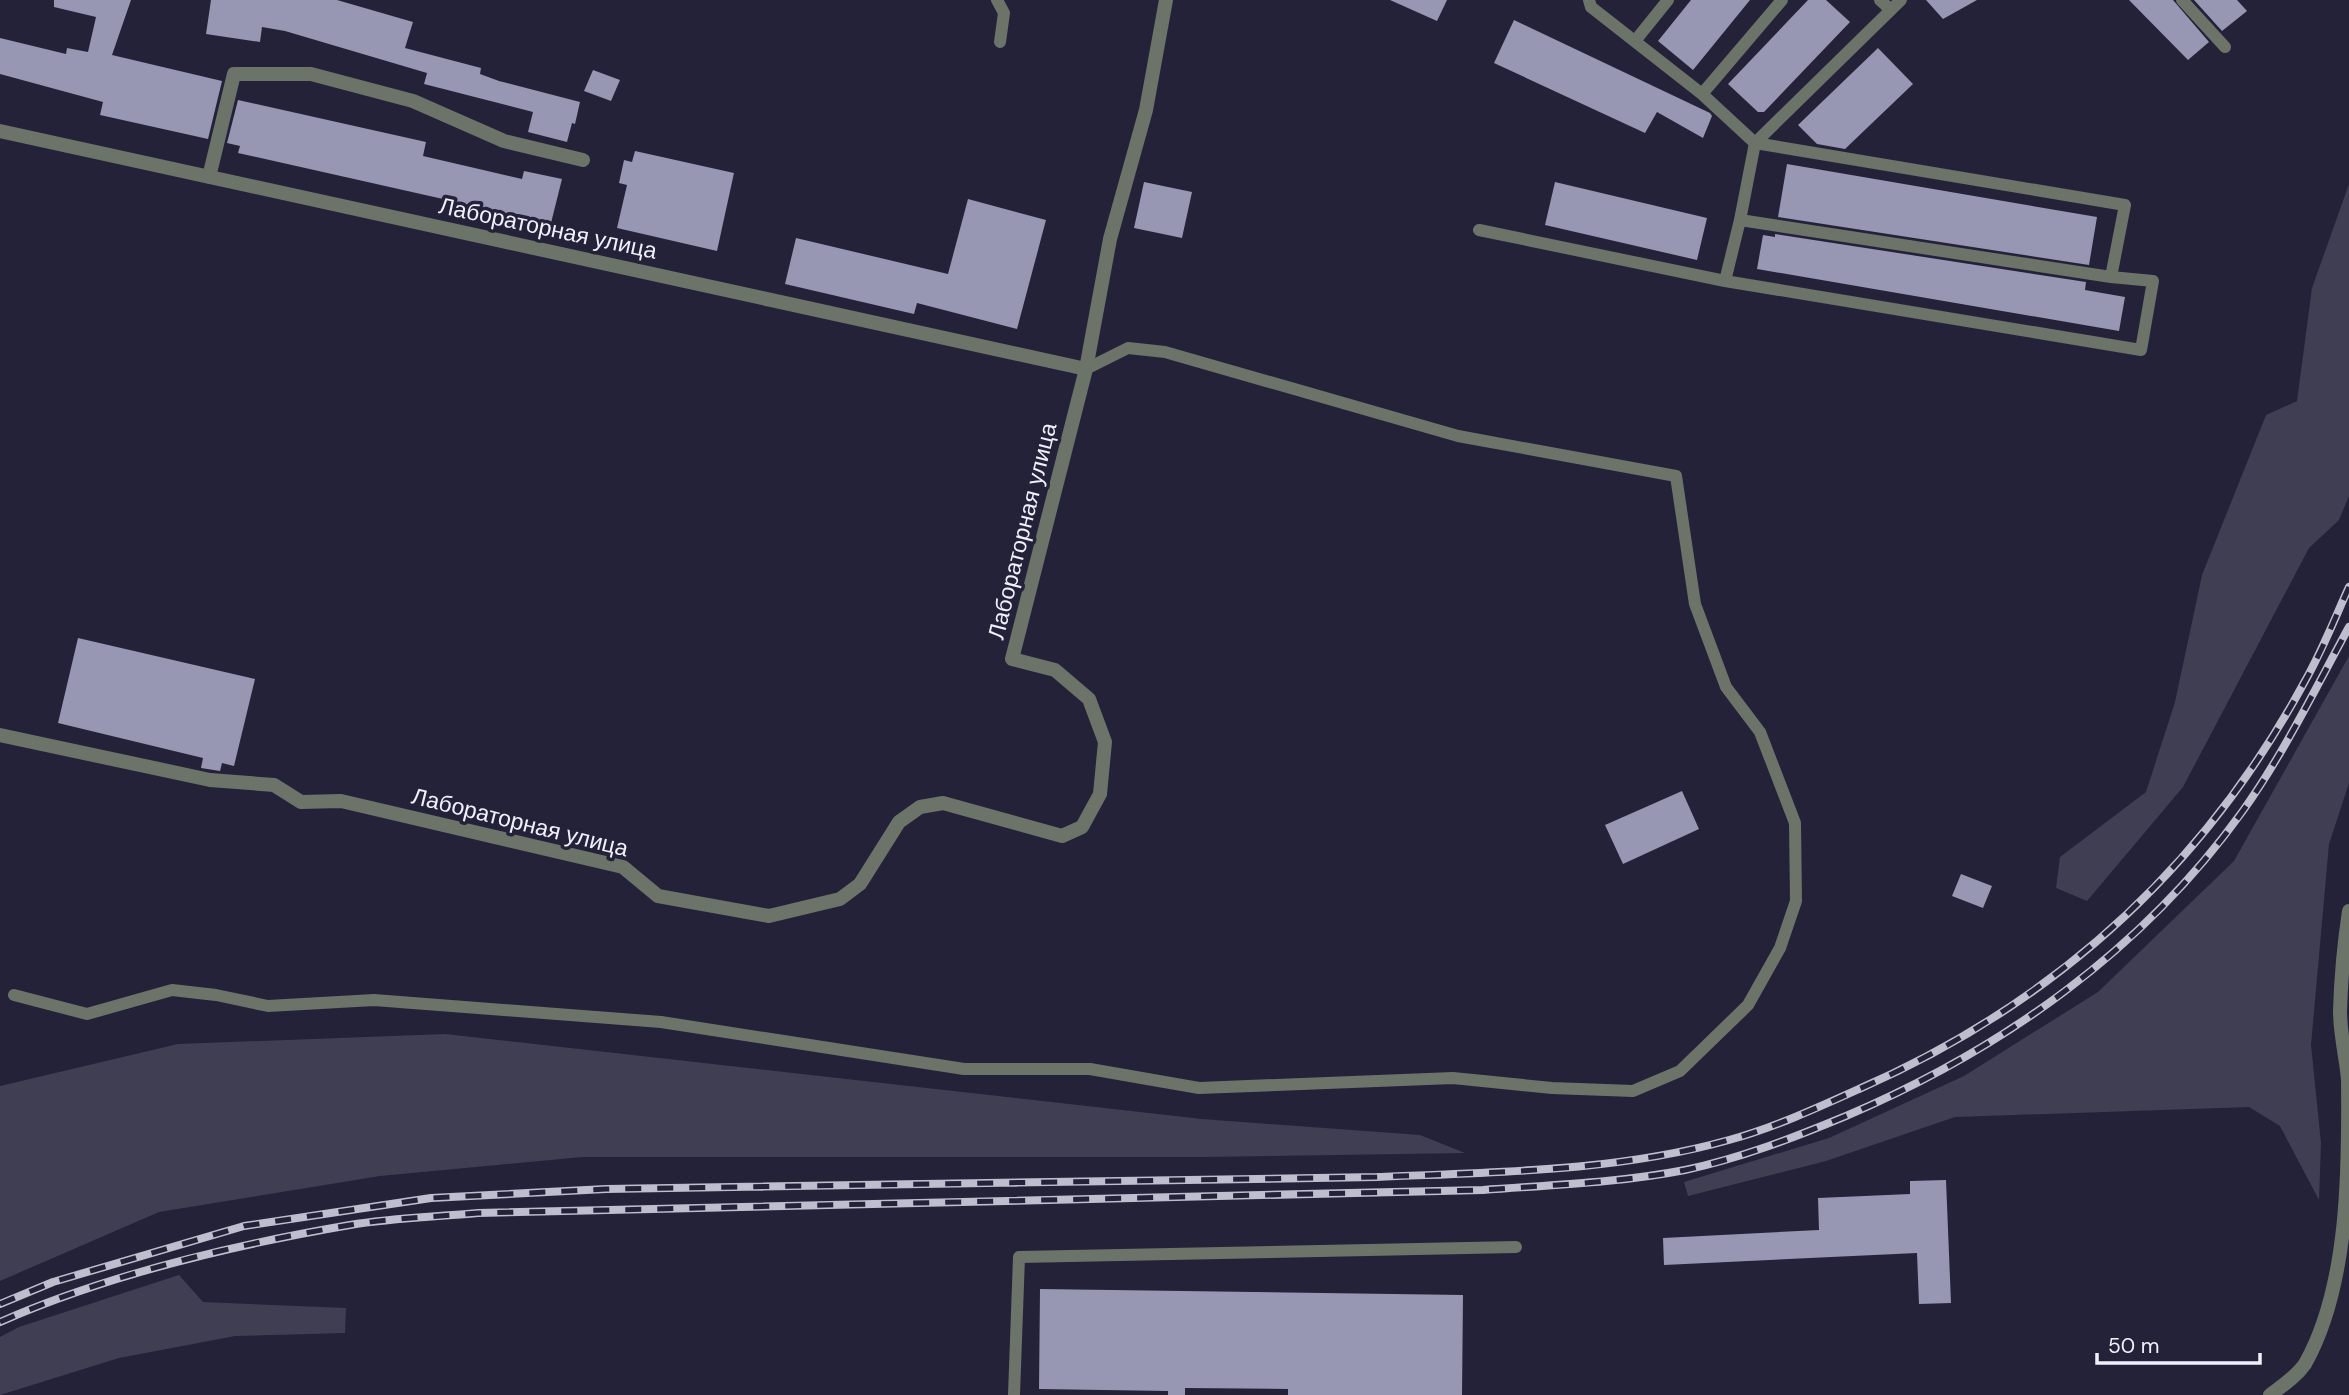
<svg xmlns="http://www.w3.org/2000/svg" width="2349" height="1395" viewBox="0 0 2349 1395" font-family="'DM Sans',sans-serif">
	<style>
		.green { fill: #3f3e53 }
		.building { fill: #9796b3 }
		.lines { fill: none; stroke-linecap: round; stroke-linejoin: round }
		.service { stroke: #6c7369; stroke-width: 12 }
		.minor { stroke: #6c7369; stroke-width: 14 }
		.rail-casing { stroke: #bfbece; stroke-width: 8 }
		.rail { stroke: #232239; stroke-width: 5; stroke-dasharray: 16; stroke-linecap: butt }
		.labels { text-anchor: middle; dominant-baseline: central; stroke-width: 7; stroke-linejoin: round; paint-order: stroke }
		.street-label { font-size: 23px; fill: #f0f0fd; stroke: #232239 }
	</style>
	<rect width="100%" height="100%" fill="#232239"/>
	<!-- green -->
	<path class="green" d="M2349,184V496L2339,520L2309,548L2183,787L2087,901L2056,888L2060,857L2146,792L2175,702L2202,575L2266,415L2297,401L2312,288Z
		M2349,656V783L2329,844L2311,1045L2321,1143L2319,1200L2280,1126L2249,1107L1955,1117L1826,1161L1688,1196L1684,1182L1829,1138L1964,1076L2098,992L2234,861Z
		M445,1034L1202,1119L1420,1135L1465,1153L1203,1157H582L380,1176L159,1212L0,1281V1086L178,1044Z
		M179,1275L203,1302L346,1308L345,1333L235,1336L119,1358L0,1395V1337L19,1327Z"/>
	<!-- building -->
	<path class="building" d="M54,0H131L112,55L222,81L208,139L100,115L103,102L0,74V38L66,54L67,48L88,52L96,17L54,7Z
		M211,0H337L413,22L405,48L481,68L480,74L499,81L580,102L575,124L572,123L567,142L528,132L533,112L424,84L427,73L285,31L262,27L260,42L206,34Z
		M1390,0H1447L1437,21Z
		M1691,0H1750L1693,70L1658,41Z
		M1808,0H1826L1850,22L1764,112H1758L1728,84Z
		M1926,0H1977L1943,19Z
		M2129,0H2173L2209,42L2188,60Z
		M2194,0H2237L2247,11L2222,31Z
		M1514,20L1710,113L1712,116L1703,138L1657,112L1645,133L1494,63Z
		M1878,48L1913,84L1845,149L1817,144L1798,125Z
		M593,70L620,80L611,101L584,91Z
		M238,100L426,142L423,156L522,179L524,171L562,179L548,235L441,210L443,199L238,153L240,146L227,143Z
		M635,151L734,173L717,251L617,228L627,185L619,183L624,160L632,162Z
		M1787,164L2097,217L2089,265L1778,217Z
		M1144,182L1192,192L1182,238L1134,228Z
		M1555,182L1707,218L1697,260L1545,225Z
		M968,199L1046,220L1017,329L917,303L914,314L785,284L796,238L948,274Z
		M1775,234L2086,282L2085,290L2125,297L2119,331L1757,269L1763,235L1775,237Z
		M78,638L255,679L234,766L222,763L220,771L201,768L203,758L58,723Z
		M1682,791L1699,829L1623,864L1605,825Z
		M1961,874L1992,886L1983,908L1952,896Z
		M1946,1180L1951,1303L1919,1304L1917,1253L1664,1265L1663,1238L1819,1230L1818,1198L1910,1194V1181Z
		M1040,1289L1463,1295L1462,1395H1288V1389L1185,1388V1395H1168V1391L1039,1389Z"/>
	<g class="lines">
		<!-- service -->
		<path class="service" d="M997,0L1004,13L1000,42
			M1589,0L1591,7L1702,94L1782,0
			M1880,0L1891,10
			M2182,0L2225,47
			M1635,41L1668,0
			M1702,94L1755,143L2125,205L2111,277L1740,220L1755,143L1901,0
			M1740,220L1725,281L2141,350L2153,281L2111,277
			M1479,230L1725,281
			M14,995L87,1014L172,990L216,995L268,1006L374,1000L661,1022L964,1069H1090L1199,1088L1453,1078L1552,1088L1633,1091L1680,1071L1748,1005L1780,948L1796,901L1795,823L1760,732L1726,687L1695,604L1676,476L1458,436L1165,352L1128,348L1086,369
			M1014,1395L1019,1257L1516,1247"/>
		<!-- minor -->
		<path class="minor" d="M0,131L1086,369
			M209,177L234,74H311L413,101L504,141L583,160
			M0,735L210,780L274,785L301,802L341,801L623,867L658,896L769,916L840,899L860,884L899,822L920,807L943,803L1062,836L1082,827L1100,794L1105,742L1089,699L1055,670L1012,659L1086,369L1110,239L1146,110L1166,0
			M2270,1395C2282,1386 2296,1377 2305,1364C2349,1286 2349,1169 2348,1079C2346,1057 2340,1034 2340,1011C2341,977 2344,944 2349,911"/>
		<!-- rail casing -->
		<g class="rail-casing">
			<path id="rail" d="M0,1304L53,1282L244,1226L431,1198L606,1189L1377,1177C1494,1172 1615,1172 1729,1140C1773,1128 1817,1108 1859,1089C2053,1004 2204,868 2305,681C2322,651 2335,618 2349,587
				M0,1322C109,1274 233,1245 350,1225C392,1218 435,1217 478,1213L1483,1190C1550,1185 1618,1183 1685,1170C1741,1158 1793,1138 1846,1116C2001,1050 2142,951 2242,812C2283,755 2315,689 2349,627"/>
		</g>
		<!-- rail -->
		<use href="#rail" class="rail"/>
	</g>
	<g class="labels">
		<!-- street labels -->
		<g class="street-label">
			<text transform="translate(548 228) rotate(12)">Лабораторная улица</text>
			<text transform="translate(1022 531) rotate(-76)">Лабораторная улица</text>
			<text transform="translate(520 822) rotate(14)">Лабораторная улица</text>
		</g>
	</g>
	<!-- scale -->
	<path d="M2097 1353v10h163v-10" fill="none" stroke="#f0f0fd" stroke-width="3.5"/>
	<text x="2108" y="1353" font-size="21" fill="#f0f0fd" stroke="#232239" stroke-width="5" paint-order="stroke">50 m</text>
</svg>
